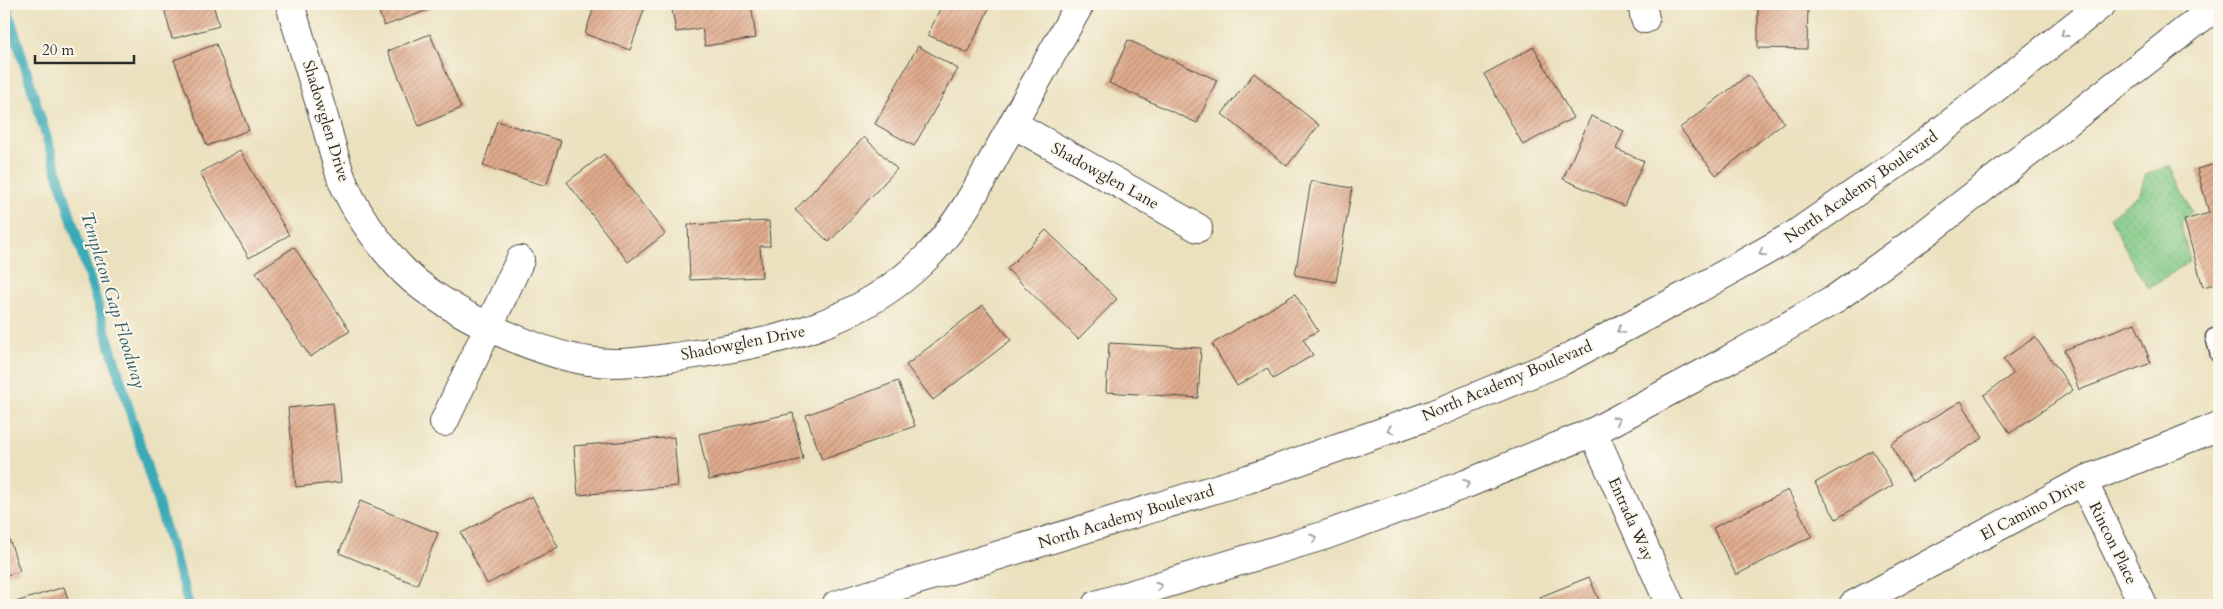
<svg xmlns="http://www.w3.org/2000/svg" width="2223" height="609" viewBox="0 0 2223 609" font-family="Cardo,serif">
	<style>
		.green { fill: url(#green-dots); stroke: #567a58 }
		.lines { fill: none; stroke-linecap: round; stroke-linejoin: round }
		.stream { stroke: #3aaab7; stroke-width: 10 }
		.building { fill: url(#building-hatch) }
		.lane-casing { stroke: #484641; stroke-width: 19 }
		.street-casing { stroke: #484641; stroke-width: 30 }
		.highway-casing { stroke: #484641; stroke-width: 30 }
		.lane { stroke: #fff; stroke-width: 16 }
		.street { stroke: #fff; stroke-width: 28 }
		.highway { stroke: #fff; stroke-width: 28 }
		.oneway { stroke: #a0a0a0 }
		.labels { text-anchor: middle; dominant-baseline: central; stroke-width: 4; stroke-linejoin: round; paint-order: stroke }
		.street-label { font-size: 16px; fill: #2b2b2b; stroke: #fbf7ec }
		.water-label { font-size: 18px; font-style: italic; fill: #315e63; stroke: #fbf7ec }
	</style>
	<defs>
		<pattern id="green-dots" width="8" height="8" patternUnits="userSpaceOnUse" patternTransform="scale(1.25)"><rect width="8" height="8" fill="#80c884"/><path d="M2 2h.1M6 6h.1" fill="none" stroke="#69a36c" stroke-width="1.8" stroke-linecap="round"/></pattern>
		<pattern id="building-hatch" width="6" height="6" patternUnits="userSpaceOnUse" patternTransform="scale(1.25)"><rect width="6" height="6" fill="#e0ab8d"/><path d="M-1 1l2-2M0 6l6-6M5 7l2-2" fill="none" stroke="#b68b73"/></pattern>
	</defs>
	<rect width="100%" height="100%" fill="#fbf7ec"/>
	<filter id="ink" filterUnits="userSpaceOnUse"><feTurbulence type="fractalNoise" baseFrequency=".02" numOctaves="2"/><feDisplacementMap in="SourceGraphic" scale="10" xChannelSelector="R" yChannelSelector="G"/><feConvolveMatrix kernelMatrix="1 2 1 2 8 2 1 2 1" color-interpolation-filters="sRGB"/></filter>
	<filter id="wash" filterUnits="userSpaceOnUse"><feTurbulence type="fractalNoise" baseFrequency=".0096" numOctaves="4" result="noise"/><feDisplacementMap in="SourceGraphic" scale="20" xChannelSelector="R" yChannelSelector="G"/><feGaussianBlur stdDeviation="1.12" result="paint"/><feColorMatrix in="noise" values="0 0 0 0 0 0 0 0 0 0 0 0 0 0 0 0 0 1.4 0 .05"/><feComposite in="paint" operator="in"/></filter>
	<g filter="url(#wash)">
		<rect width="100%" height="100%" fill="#ebe1be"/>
		<!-- green -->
		<path class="green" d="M2171,165L2192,212L2180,221L2190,261L2149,288L2135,268L2110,217L2140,193L2145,175Z"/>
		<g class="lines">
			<!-- stream -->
			<path class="stream" d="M6,4L189,605"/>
		</g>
		<g id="blocks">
			<!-- building -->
			<path class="building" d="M163,4H213L219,26L172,39Z
				M376,4H429L431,9L384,26Z
				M576,4H646L630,50L585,34L593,10Z
				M671,4H751L756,38L705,46L702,28L676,32Z
				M942,4H991L968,53L928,35Z
				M1758,4H1808L1807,49L1758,48Z
				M430,34L461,108L419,126L388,51Z
				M1128,40L1217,80L1197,123L1109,83Z
				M216,44L249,130L207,146L174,60Z
				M918,46L958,69L914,146L875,124Z
				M1534,47L1573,118L1523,145L1484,74Z
				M1254,73L1319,125L1287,166L1222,114Z
				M1748,75L1784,122L1716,175L1680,128Z
				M1591,116L1624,131L1616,149L1644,161L1624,206L1563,179Z
				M497,121L561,141L546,186L483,166Z
				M864,137L897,169L829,242L795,210Z
				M240,150L289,235L249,258L200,173Z
				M604,154L665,234L628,262L567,182Z
				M2219,163V283L2203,287L2184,220L2209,213L2197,169Z
				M1311,181L1352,188L1336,282L1295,275Z
				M769,221L770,246H760L762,277L690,280L688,225Z
				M1046,230L1117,299L1078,339L1007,269Z
				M294,247L350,331L310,357L256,272Z
				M1295,294L1318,331L1303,339L1313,355L1273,379L1267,368L1237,386L1212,344Z
				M983,305L1011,340L933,400L906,365Z
				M2135,323L2151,363L2079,390L2064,350Z
				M2035,337L2073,390L2010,433L1984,395L2013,374L2003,359Z
				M1109,343L1201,348L1198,398L1106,392Z
				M898,381L915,426L822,460L806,415Z
				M1961,401L1983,438L1912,481L1890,444Z
				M333,403L341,482L296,487L288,408Z
				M793,413L803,459L709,480L699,434Z
				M674,437L678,486L578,495L574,446Z
				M1872,450L1893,485L1836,519L1815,483Z
				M1788,490L1812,536L1736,575L1713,528Z
				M532,496L558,547L487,584L461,533Z
				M360,501L438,533L417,585L339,553Z
				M4,524L20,571L4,576Z
				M1589,577L1601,605H1543L1540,597Z
				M64,587L70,605H6Z"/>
		</g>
	</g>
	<g filter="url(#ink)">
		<use href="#blocks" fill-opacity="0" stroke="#484641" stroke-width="1"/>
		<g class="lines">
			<!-- lane casing -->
			<g class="lane-casing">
				<path id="lane" d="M2219,336L2214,337L2219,355"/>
			</g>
			<!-- street casing -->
			<g class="street-casing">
				<path id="street" d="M290,4C302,43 313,82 325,121C330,140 335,159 341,177C353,209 376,240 398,265C434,306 535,354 589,361C619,366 652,360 682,356C773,344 859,325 926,258C960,224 983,178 1006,136C1030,92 1055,48 1080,4
					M1642,4L1645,19
					M1013,124L1198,228
					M444,422L520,260
					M1593,432L1670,605
					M2083,481L2143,605
					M1853,605L2083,481L2219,426"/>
			</g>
			<!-- highway casing -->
			<g class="highway-casing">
				<path id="highway" d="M836,605L1248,479L1431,415L1562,361L1696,290L1794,235L1914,152L2102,4
					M1096,605L1326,535L1466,484L1593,432L1730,359L1832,301L1923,235L2219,4"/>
			</g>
			<!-- lane -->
			<use href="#lane" class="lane"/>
			<!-- street -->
			<use href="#street" class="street"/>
			<!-- highway -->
			<use href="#highway" class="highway"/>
		</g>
		<!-- one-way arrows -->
		<defs><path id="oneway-chevron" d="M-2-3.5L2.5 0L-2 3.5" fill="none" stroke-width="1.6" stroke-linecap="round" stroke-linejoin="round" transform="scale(1.25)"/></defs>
		<g class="oneway">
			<use href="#oneway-chevron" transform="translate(2064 34) rotate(142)"/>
			<use href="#oneway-chevron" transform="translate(1762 253) rotate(151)"/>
			<use href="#oneway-chevron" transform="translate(1620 330) rotate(152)"/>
			<use href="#oneway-chevron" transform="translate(1617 420) rotate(-28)"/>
			<use href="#oneway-chevron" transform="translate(1390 430) rotate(160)"/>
			<use href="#oneway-chevron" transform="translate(1467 483) rotate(-21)"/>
			<use href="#oneway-chevron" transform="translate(1314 538) rotate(-17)"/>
			<use href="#oneway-chevron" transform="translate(1159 586) rotate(-17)"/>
		</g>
	</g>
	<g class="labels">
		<!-- street labels -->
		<g class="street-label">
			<text transform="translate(326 121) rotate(73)">Shadowglen Drive</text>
			<text transform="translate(1105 176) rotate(29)">Shadowglen Lane</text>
			<text transform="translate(1861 187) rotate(-35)">North Academy Boulevard</text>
			<text transform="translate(743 343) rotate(-11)">Shadowglen Drive</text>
			<text transform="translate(1507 381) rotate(-23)">North Academy Boulevard</text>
			<text transform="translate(2033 509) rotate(-28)">El Camino Drive</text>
			<text transform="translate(1126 517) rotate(-17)">North Academy Boulevard</text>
			<text transform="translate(1631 519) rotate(66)">Entrada Way</text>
			<text transform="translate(2113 543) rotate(64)">Rincon Place</text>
		</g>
		<!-- water labels -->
		<g class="water-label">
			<text transform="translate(113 300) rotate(73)">Templeton Gap Floodway</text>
		</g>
	</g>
	<!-- margin -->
	<rect width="2223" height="609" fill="none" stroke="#fbf7ec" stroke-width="20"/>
	<!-- scale -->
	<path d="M35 55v8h99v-8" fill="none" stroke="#2b2b2b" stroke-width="2.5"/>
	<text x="42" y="55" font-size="15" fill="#2b2b2b" stroke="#fbf7ec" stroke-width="4" paint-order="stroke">20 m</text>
</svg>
